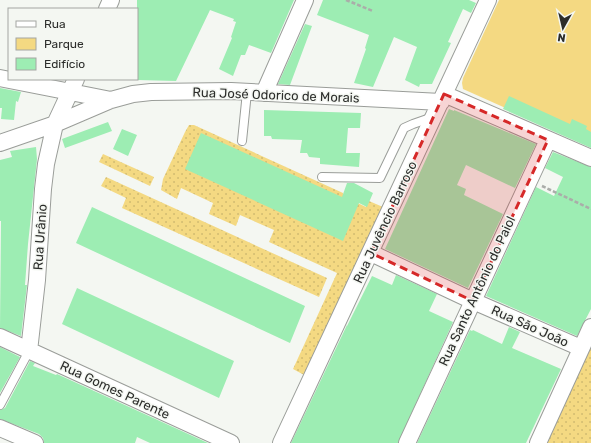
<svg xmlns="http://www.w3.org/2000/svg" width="591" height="443" viewBox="0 0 591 443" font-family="Rubik,sans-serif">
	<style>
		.grass { fill: url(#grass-dots) }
		.park { fill: #f4d982 }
		.building { fill: #9dedb3 }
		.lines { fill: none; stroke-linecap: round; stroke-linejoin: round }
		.lane-casing { stroke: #9a9d99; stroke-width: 10 }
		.street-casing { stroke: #9a9d99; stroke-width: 18 }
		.path { stroke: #aaada9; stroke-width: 2.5; stroke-dasharray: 4 2; stroke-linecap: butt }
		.lane { stroke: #fff; stroke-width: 8 }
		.street { stroke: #fff; stroke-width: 16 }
		.marked { fill: #d62828; fill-opacity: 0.2; stroke: #d62828; stroke-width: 3; stroke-dasharray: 8 5; stroke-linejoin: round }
		.labels { text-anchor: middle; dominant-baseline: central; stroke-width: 3; stroke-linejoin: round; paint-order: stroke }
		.street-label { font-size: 13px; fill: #2c2d2b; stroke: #f4f7f2 }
	</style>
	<defs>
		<pattern id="grass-dots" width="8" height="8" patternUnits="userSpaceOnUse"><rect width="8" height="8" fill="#f4d982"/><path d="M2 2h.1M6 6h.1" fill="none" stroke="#d1bb70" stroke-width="1.8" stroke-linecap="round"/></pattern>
	</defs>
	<rect width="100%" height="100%" fill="#f4f7f2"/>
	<!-- grass -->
	<path class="grass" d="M189,125H194L343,193V196L366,207L369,201L383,207L306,376L293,369L337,273L269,242L274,230L240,215L236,226L209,214L213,203L181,188L177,199L161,190L163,179L185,132Z
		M103,154L154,177L150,186L99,162Z
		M106,177L327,278L319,297L122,208L126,198L101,186Z
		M591,345V443H544Z"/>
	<!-- park -->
	<path class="park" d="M499,0H591V146L463,89L462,83L463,78Z"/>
	<!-- building -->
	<path class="building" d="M137,0H294L271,53L249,45L245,55H241L233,76L219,69L232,38L231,37L236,22L233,21L234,19L210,10L176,81L137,80Z
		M323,0H469L476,3L471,13L463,9L448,42L451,43L432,84H420L419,87L405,80L417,47L394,37L373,87L354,83L366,49L365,48L369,35L317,15Z
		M305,24L312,26L290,85L278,84Z
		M0,88L21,92L18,102L16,101L14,120L1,119L2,108H0Z
		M509,96L570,124L572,119L587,126L586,129L591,132V148L503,109Z
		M449,109L454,111V110L536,144L515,188L466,165L457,185L466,189L464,195L503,214L468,288L385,249Z
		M264,110L361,113L360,128H348L346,153H360L359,167L320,164V158L309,157L307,153H300L302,140L272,139L271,136H264Z
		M108,122L112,131L65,148L62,139Z
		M122,129L137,135L128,156L113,149Z
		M201,133L342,197L347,183H354L373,193L367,207L359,203L343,241L185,169Z
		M36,147L37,159L28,244L25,285H27L21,336L0,328L1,221H0V160L12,157L10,151Z
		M553,152L591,167V309L577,336L486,296L536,187L554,196L563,177L545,168Z
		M92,207L305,306L290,343L76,243Z
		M372,276L392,285L396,275L437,294L429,311L453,322L398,443H291L347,325V326Z
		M77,288L234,361L219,398L62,324Z
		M509,327L520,332L512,348L561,369L526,443H417L470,330L472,331L473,330L502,344Z
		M0,347L20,357L0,393Z
		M30,361L35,363L33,366L56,375L57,374L208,443H150L137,437L135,443H44L43,438L39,434L0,419V410L5,408Z"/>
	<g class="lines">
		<!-- lane casing -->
		<g class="lane-casing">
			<path id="lane" d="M242,141L247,92
				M322,177L380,178L404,128L413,124L433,117
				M0,405L29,351"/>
		</g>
		<!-- street casing -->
		<g class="street-casing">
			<path id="street" d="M107,9L111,0
				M0,78L111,100
				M264,93L305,0
				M444,94L591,158
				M0,143L55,124L111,100L133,94L151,92L231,91L441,102
				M371,253L473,301L581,348
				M0,337L231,443
				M29,351L37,280L43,189L46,164L55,124L76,79
				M0,428L35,443
				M281,443L488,0
				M407,443L548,140
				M538,443L591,327"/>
		</g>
		<!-- path -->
		<path class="path" d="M346,0L373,11
			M542,186L591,209"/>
		<!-- lane -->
		<use href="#lane" class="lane"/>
		<!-- street -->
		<use href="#street" class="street"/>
	</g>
	<!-- marked area -->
	<path class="marked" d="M444,94L548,140L473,301L371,253Z"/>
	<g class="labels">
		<!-- street labels -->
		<g class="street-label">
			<text transform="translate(276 95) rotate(2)">Rua José Odorico de Morais</text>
			<text transform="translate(385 222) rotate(-65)">Rua Juvêncio Barroso</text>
			<text transform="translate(40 237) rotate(-86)">Rua Urânio</text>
			<text transform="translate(477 291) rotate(-65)">Rua Santo Antônio do Paiol</text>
			<text transform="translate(530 326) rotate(24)">Rua São João</text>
			<text transform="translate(115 390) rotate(25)">Rua Gomes Parente</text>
		</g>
	</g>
	<!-- legend -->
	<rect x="8" y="8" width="130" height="72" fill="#f4f7f2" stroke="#a4a6a2"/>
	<rect x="16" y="21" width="20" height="6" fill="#ffffff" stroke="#a4a6a2"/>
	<text x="44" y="28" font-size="12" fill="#2c2d2b">Rua</text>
	<rect x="16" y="38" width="20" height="12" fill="#f4d982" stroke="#a4a6a2"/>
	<text x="44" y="48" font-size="12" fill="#2c2d2b">Parque</text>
	<rect x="16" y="58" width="20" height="12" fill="#9dedb3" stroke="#a4a6a2"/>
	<text x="44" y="68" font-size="12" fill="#2c2d2b">Edifício</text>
	<!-- north arrow -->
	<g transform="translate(563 28) rotate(188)" stroke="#f4f7f2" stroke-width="3" paint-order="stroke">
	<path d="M0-3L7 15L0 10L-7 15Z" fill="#2c2d2b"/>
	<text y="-6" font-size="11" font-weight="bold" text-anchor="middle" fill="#2c2d2b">N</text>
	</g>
</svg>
